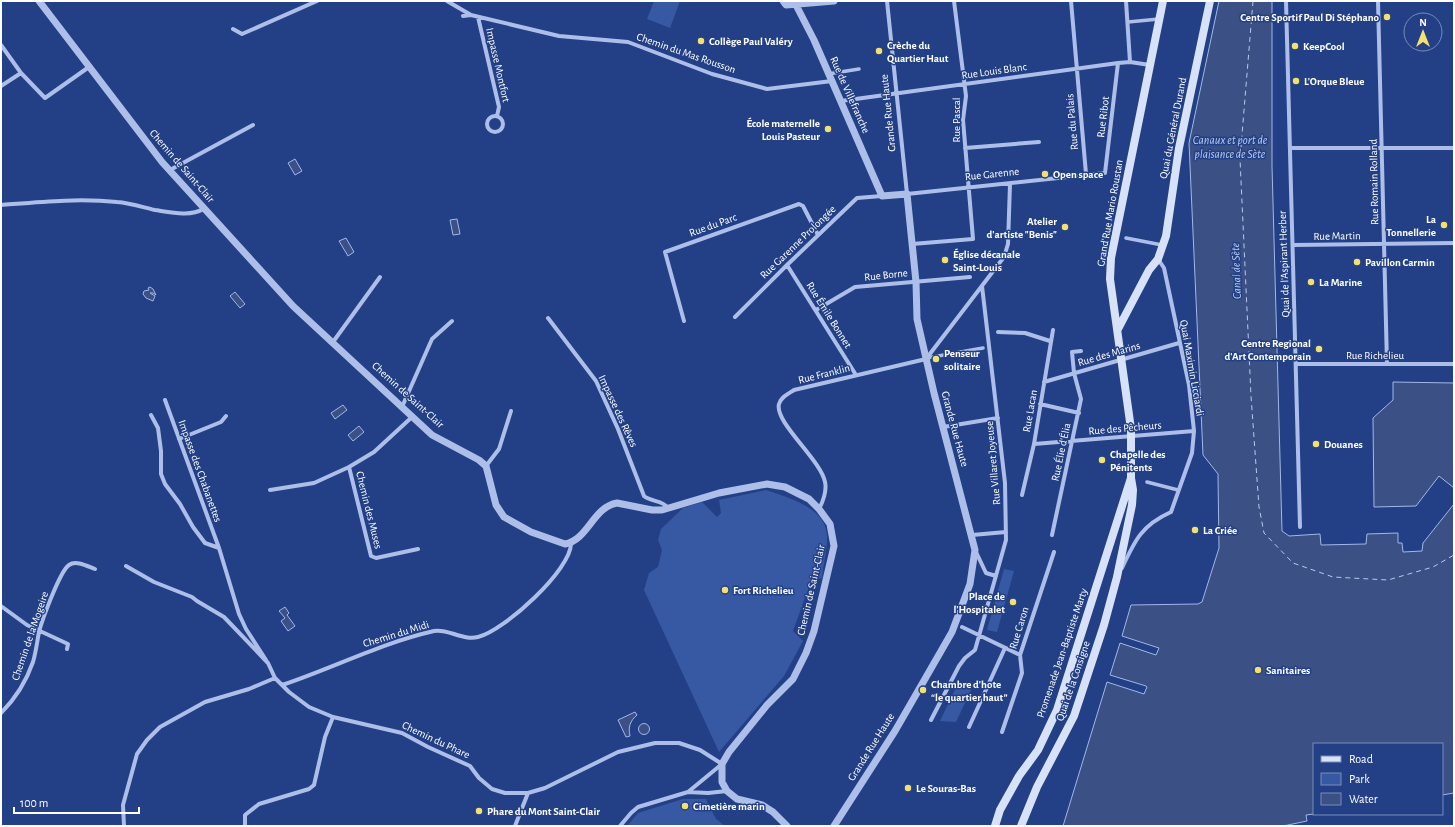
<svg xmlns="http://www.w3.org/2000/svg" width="1455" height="827" viewBox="0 0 1455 827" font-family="'Alegreya Sans',sans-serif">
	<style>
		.green { fill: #3758a2 }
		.water { fill: #3b5084; stroke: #a1b8ea }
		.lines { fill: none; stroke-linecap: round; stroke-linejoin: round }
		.ferry { stroke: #b8caf0; stroke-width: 1; stroke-dasharray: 5 4; stroke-linecap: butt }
		.pedestrian { stroke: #adbfe9; stroke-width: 3.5 }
		.minor { stroke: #adbfe9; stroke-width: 4 }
		.tertiary { stroke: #adbfe9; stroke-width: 7 }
		.secondary { stroke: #d7e1f7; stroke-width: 8 }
		.poi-dot { fill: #f4e070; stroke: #234086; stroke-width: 1.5 }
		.labels { text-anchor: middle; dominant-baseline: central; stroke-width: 3; stroke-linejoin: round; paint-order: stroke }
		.poi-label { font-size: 11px; font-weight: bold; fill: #fff; stroke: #234086; text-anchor: start }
		.street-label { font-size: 11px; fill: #fff; stroke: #234086 }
		.water-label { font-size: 12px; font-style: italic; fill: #b8caf0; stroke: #234086 }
	</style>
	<rect width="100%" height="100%" fill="#234086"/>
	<!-- green -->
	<path class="green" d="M654,1H680L670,28L647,19Z
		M766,490C789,498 828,508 827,538C827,551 823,565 822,578L811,581L793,631L803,641L784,676L719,752L644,590L649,573L658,567L662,550L658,540L661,529L683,508L702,502L717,517L721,513L719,500Z
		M1004,569L1014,571L997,632L987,630Z
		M958,683L972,688L956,722L940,721Z
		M683,799H706L716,819L725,826H627L638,813Z"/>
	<!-- water -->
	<path class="water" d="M1219,1H1272V166L1282,531L1289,536L1320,534L1321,545L1366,544L1367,534L1398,533V543H1402L1403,552L1422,551L1423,543L1454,504V793L1442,795V744H1314V814L1306,815L1307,821L1283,826H1063L1107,682L1144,694L1147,687L1146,686L1110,675L1120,643L1156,655L1159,648L1122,636L1131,605L1198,604L1202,602L1219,548L1218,474L1203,455L1189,143Z
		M295,159L302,171L295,175L288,163Z
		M457,219L460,234L453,235L450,220Z
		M346,238L354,252L348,256L339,241Z
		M150,287L153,289L156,295L153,293H150L155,296L153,301L146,298L143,294L144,291L149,290L148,288Z
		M235,292L245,304L240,308L230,296Z
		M1393,382L1454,383V488L1439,476L1416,506L1374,507L1373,418L1393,400Z
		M343,405L347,410L335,419L331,413Z
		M359,426L364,432L353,441L348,435Z
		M285,607L289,613L287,615L295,626L288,631L281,621L285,618L279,611Z
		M635,712L637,715C630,721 628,727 630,736L626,737L618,720Z
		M638.5 729a5.5 5.5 0 1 1 11 0a5.5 5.5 0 1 1-11 0Z"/>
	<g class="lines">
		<!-- ferry -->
		<path class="ferry" d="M1253,1L1240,159L1251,396L1259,507L1264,533L1293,563L1333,577L1388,580L1433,567L1454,555"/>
		<!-- pedestrian -->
		<path class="pedestrian" d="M1128,22L1159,19
			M828,74L859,69
			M1126,238L1162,245
			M927,358L983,348
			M1147,482L1178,490"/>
		<!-- minor -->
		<path class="minor" d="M447,1L471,15
			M887,1L907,194L1105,173L1118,63
			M1071,1L1086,174
			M1126,1L1130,62
			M1286,1L1300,527
			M1378,1L1387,364
			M463,16L471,15L559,36L628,42L712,74L767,89L832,81
			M478,17L499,107L497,116
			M233,29L242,34L317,1
			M1,45L21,73L45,98L89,67
			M1,86L21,73
			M841,101L1118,63L1130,62L1150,65
			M487 124a8 8 0 1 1 16 0a8 8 0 1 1-16 0Z
			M965,148L1039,142
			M1290,148H1454
			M170,170L253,125
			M1,205C39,202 78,198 117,202C130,203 142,207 155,210C169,212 191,217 203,209
			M912,244L973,239L963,120L966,96L954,1
			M1293,245L1454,243
			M787,265L856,375
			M816,310L855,287L970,277
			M735,317L787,265L857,198L882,196
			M548,318L596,381L618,429L644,496C651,502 663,500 668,508
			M684,321L665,252L799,204L803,206L818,235
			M998,332L1025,333L1050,341
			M333,342L380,277
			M1296,364H1454
			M1044,382L1179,343
			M165,400L219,548
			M1040,404L1079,413
			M402,407L432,339L452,321
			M151,415L158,428L161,451V474L165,484L180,504L193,527L205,543L219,548L239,614L246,629L266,660
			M943,427L998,418
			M179,439L221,422L226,416
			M1034,444L1194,431
			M486,466L499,449L511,411
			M349,467L371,556L376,558L418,549
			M270,490L314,483L349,467L374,452L412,417
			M1022,495L1034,444L1053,330
			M819,509C823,502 827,490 825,482C821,460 774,422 779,404C781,397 788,394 794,390L926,359L1004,257L1008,244L1010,184
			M972,535L1006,532
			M1052,535L1081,399L1074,373L1072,352L1081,351
			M976,552L986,573L996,576
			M126,566L154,582L192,597L197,601L224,617L268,663L275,678L289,692L309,707L333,717L402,733L428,747L470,766L479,778L492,789L505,793H528L545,788L618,752L655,743H679L700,750L722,764L688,792
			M1122,568C1135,540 1142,525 1171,512L1192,453L1194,431L1189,385L1164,268L1158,259
			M1,606L27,625L68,644L67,649
			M962,627L1020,655
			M282,685C333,668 381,643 434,631C447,628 463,641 478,637C504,631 572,569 571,543
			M1,713C16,698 26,682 33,662C36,652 37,642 39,632C42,620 60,571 69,565C76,560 87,566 95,569
			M931,720L959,666L965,658L975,650L1006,540L1005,483L982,286
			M969,727L1005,648
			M1002,732L1022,673L1020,655L1054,552
			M124,826L123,805L137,754L147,740L160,727L205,702L249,689L275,678
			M245,826V815L259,804L309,789L314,785L325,737L333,717
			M515,826L528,793
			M620,826L631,813L638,807L688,792L708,793L727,791"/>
		<!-- tertiary -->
		<path class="tertiary" d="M39,1L162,162L293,306L432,435L479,460L486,466L496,505L504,517L531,532L565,544C588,540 593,507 617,503L652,510H662L719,493L767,484L785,487L809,499L819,509L830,524L834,546L814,631L806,653L793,679L767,705L729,752L722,764V782L727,791L737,799L762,805L773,812L787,826
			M783,1L786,5L834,1
			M796,5L814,40L882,196L907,194L916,282L917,319L934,393L975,550L970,584L952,632L895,731L834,826"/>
		<!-- secondary -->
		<path class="secondary" d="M1118,329L1149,270L1158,259L1166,236L1179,148L1210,1
			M995,826L1000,810L1019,776L1038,750L1057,710L1131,478V429L1110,279L1111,258L1163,1
			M1021,826L1037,787L1074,716L1104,625L1117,577L1132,505L1133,490L1131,478"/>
	</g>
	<!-- markers -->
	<g class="poi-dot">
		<circle cx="1387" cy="17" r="4"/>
		<circle cx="701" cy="41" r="4"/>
		<circle cx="1295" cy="46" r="4"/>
		<circle cx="879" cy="51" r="4"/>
		<circle cx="1296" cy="81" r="4"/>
		<circle cx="828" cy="129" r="4"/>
		<circle cx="1045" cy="174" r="4"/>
		<circle cx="1444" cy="225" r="4"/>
		<circle cx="1065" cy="227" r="4"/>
		<circle cx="945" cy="260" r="4"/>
		<circle cx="1357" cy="262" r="4"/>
		<circle cx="1311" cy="282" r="4"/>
		<circle cx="1319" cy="349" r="4"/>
		<circle cx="936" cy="359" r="4"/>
		<circle cx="1316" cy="444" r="4"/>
		<circle cx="1102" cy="460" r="4"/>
		<circle cx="1195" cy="530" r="4"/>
		<circle cx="725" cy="590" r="4"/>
		<circle cx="1013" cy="602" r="4"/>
		<circle cx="1258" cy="670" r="4"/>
		<circle cx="923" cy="690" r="4"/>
		<circle cx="908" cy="788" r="4"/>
		<circle cx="685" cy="806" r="4"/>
		<circle cx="479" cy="811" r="4"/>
	</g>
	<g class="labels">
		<!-- poi labels -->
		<g class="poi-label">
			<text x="1379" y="17" text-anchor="end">Centre Sportif Paul Di Stéphano</text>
			<text x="709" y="41">Collège Paul Valéry</text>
			<text x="887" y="45">Crèche du<tspan x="887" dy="13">Quartier Haut</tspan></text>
			<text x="1303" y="46">KeepCool</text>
			<text x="1304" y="81">L'Orque Bleue</text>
			<text x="820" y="123" text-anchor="end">École maternelle<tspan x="820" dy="13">Louis Pasteur</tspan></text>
			<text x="1053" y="174">Open space</text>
			<text x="1436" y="219" text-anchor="end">La<tspan x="1436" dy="13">Tonnellerie</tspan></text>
			<text x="1057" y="221" text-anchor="end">Atelier<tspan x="1057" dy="13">d'artiste "Benis"</tspan></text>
			<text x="953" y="254">Église décanale<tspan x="953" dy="13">Saint-Louis</tspan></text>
			<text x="1365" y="262">Pavillon Carmin</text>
			<text x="1319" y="282">La Marine</text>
			<text x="1311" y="343" text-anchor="end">Centre Regional<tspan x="1311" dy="13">d'Art Contemporain</tspan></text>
			<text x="944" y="353">Penseur<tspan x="944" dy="13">solitaire</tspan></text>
			<text x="1324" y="444">Douanes</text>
			<text x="1110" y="454">Chapelle des<tspan x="1110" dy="13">Pénitents</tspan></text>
			<text x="1203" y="530">La Criée</text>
			<text x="733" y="590">Fort Richelieu</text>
			<text x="1005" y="596" text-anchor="end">Place de<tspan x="1005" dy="13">l'Hospitalet</tspan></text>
			<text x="1266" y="670">Sanitaires</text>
			<text x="931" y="684">Chambre d'hote<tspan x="931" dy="13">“le quartier haut”</tspan></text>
			<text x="916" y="788">Le Souras-Bas</text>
			<text x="693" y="806">Cimetière marin</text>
			<text x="487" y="811">Phare du Mont Saint-Clair</text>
		</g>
		<!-- street labels -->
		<g class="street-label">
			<text transform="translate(686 53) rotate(19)">Chemin du Mas Rousson</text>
			<text transform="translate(498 65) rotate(77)">Impasse Montfort</text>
			<text transform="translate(994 71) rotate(-8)">Rue Louis Blanc</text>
			<text transform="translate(850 95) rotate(66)">Rue de Villefranche</text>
			<text transform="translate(888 113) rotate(-96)">Grande Rue Haute</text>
			<text transform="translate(1103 117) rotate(-83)">Rue Ribot</text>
			<text transform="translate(956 120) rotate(-90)">Rue Pascal</text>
			<text transform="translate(1072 122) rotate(-95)">Rue du Palais</text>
			<text transform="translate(1173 128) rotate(-79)">Quai du Général Durand</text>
			<text transform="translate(182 166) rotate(49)">Chemin de Saint-Clair</text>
			<text transform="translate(992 174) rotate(-6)">Rue Garenne</text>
			<text transform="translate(1374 182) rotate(-91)">Rue Romain Rolland</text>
			<text transform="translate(1110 213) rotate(-80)">Grand'Rue Mario Roustan</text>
			<text transform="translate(713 225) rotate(-20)">Rue du Parc</text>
			<text transform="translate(1337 236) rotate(-1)">Rue Martin</text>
			<text transform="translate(798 242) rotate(-44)">Rue Garenne Prolongée</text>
			<text transform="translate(1284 264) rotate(-92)">Quai de l'Aspirant Herber</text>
			<text transform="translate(886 275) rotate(-6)">Rue Borne</text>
			<text transform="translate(829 315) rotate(58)">Rue Émile Bonnet</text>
			<text transform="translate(1109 354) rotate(-16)">Rue des Marins</text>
			<text x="1375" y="355">Rue Richelieu</text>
			<text transform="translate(1192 368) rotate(80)">Quai Maximin Licciardi</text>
			<text transform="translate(824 374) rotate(-14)">Rue Franklin</text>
			<text transform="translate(408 395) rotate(42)">Chemin de Saint-Clair</text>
			<text transform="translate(618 411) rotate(65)">Impasse des Rêves</text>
			<text transform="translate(1030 411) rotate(-80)">Rue Lacan</text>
			<text transform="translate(1125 428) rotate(-5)">Rue des Pêcheurs</text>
			<text transform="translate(955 429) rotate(75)">Grande Rue Haute</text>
			<text transform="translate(1061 452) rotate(-78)">Rue Élie d'Élia</text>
			<text transform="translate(993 463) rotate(-95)">Rue Villaret Joyeuse</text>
			<text transform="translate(200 471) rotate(70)">Impasse des Chabanettes</text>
			<text transform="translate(369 510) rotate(76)">Chemin des Muses</text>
			<text transform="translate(811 590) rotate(-77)">Chemin de Saint-Clair</text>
			<text transform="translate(1019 628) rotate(-73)">Rue Caron</text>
			<text transform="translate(396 634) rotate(-17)">Chemin du Midi</text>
			<text transform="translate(30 636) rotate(-71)">Chemin de la Mogeire</text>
			<text transform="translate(1062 653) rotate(-71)">Promenade Jean-Baptiste Marty</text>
			<text transform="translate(1073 681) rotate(-71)">Quai de la Consigne</text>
			<text transform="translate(436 740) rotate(25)">Chemin du Phare</text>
			<text transform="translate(871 747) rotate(-58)">Grande Rue Haute</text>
		</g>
		<!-- water labels -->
		<g class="water-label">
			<text x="1230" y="140">Canaux et port de<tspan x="1230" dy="14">plaisance de Sète</tspan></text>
			<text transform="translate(1236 271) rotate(-92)">Canal de Sète</text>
		</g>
	</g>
	<!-- border -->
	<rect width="1455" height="827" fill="none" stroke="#ffffff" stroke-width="4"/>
	<!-- legend -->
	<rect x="1313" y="743" width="130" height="72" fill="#234086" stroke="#7b8cb6"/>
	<rect x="1321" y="756" width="20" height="6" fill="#d7e1f7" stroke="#7b8cb6"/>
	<text x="1349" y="763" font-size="12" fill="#ffffff">Road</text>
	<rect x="1321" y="773" width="20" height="12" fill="#3758a2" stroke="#7b8cb6"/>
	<text x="1349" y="783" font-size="12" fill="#ffffff">Park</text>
	<rect x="1321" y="793" width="20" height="12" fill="#3b5084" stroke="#7b8cb6"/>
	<text x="1349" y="803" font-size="12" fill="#ffffff">Water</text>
	<!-- north arrow -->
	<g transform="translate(1423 32)"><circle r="19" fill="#234086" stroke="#7b8cb6"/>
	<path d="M0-3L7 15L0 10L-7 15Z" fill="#f4e070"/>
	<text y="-6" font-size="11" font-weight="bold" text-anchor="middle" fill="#ffffff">N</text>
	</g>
	<!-- scale -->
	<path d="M14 807v6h125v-6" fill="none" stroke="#ffffff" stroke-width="2"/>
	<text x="20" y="807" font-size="12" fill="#ffffff" stroke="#234086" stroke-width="3" paint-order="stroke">100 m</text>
</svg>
